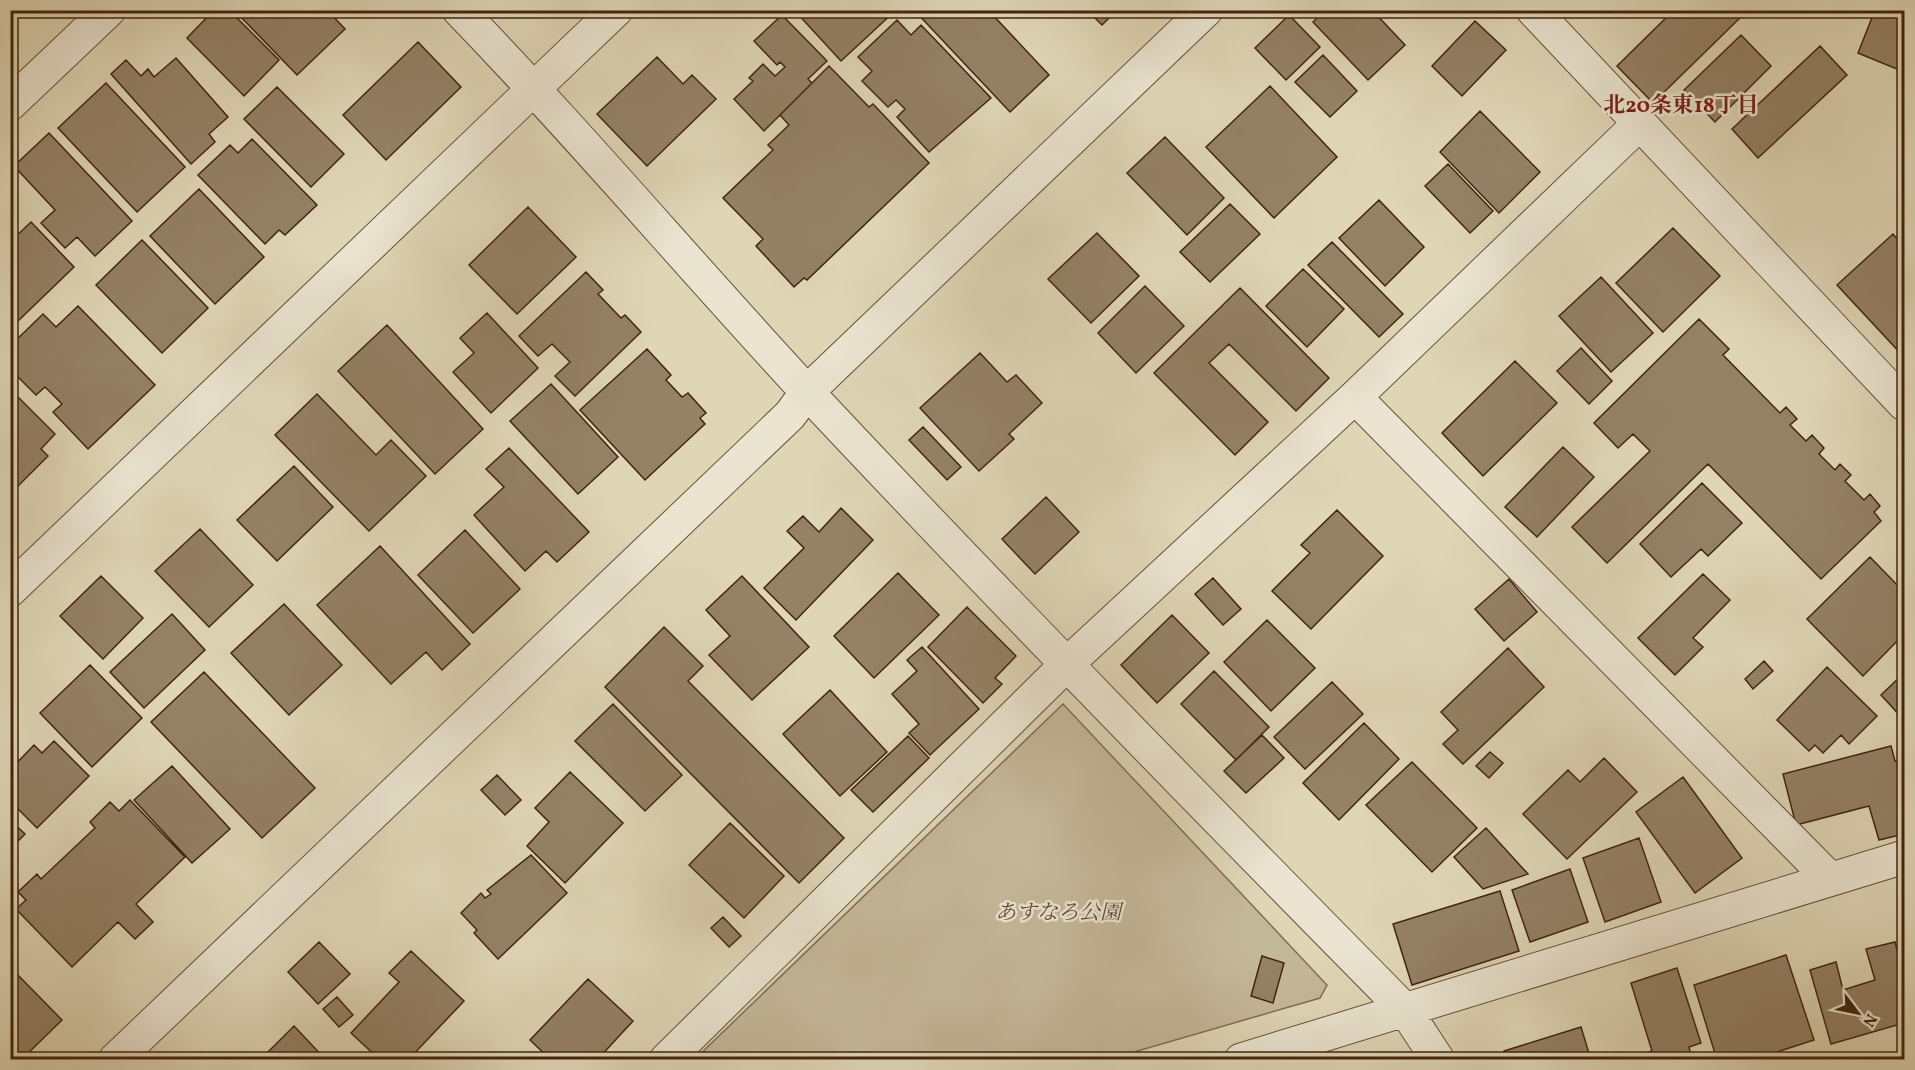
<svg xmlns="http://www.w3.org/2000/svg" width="1915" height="1070" viewBox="0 0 1915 1070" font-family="Vollkorn,'Noto Serif JP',serif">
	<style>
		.green { fill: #c4b89a; stroke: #836e54; stroke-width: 1.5 }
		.building { fill: #948166; stroke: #42240f; stroke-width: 1.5 }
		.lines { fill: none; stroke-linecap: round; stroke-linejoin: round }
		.street-casing { stroke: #695039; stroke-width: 35 }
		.street { stroke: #eae4d0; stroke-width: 33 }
		.labels { text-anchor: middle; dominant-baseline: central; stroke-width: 5; stroke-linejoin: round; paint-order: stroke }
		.park-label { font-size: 21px; font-style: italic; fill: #624932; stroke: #eae4d0 }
		.neighbourhood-label { font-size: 22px; font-weight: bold; fill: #7a1f14; stroke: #eae4d0 }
	</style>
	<rect width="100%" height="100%" fill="#dfd6b6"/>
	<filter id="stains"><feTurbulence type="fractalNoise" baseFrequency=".00333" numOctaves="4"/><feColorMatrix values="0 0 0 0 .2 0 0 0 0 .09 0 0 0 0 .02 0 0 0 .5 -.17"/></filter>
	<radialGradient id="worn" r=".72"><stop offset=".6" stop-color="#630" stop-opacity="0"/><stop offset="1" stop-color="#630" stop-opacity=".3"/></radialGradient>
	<!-- green -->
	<path class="green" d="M1063,704L1327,985L1320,998L1110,1059L694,1060Z"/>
	<!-- building -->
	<path class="building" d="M214,10H229L279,60L244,96L187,38Z
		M234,10H327L345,29L297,75Z
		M798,10H896L841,61L796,12Z
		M914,10H992L990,12L1049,75L1010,112Z
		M1087,10H1117L1102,25Z
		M1325,10H1372L1405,45L1368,80L1313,22Z
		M1674,10H1694L1696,13L1699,10H1748L1653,103L1617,66Z
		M1875,10H1904V72L1858,53Z
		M782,15L827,61L808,79L812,83L764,131L734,99L753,81L749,78L763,64L775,76L785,67L780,62L777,65L754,41Z
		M1289,15L1320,47L1286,80L1255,48Z
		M897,20L911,35L921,25L991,98L929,152L897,117L905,109L896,100L888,107L862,81L872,71L858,57Z
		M1475,21L1506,50L1462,96L1432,66Z
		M1741,35L1771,66L1715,122L1684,90Z
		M418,42L461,87L386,160L343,115Z
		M1820,46L1847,75L1758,158L1732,129Z
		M1323,55L1357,91L1330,117L1295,82Z
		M657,57L683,84L692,75L716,99L647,166L597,114Z
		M176,58L228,117L209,134L215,142L191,164L111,74L126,60L141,76L148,69L154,77Z
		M829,66L869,107L873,104L929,163L807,280L804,278L794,287L756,246L763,239L723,198L773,150L768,145L789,125L780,115Z
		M106,83L185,167L137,212L58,128Z
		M1270,86L1337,157L1274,218L1206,147Z
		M277,87L344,154L311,187L244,119Z
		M1480,111L1540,172L1499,213L1440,152Z
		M49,133L132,221L95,256L77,237L65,248L41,223L55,210L14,166Z
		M1165,137L1224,198L1187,235L1127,173Z
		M252,139L317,205L285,235L279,230L265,244L198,175L230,145L238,153Z
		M1448,164L1493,211L1470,233L1425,186Z
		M199,189L264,257L215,304L150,236Z
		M1379,200L1424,247L1385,286L1339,238Z
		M1230,204L1260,234L1210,282L1180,252Z
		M528,207L576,257L517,314L469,265Z
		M31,222L74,267L17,322L10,315V242Z
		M1673,228L1720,276L1663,332L1616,283Z
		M1097,233L1139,276L1091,323L1048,279Z
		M1893,234L1904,247V357L1837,285Z
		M142,240L208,308L162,353L96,285Z
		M1332,242L1403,314L1379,337L1308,265Z
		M1303,269L1344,309L1307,347L1266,306Z
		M586,272L603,290L598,294L621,318L625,315L641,332L575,396L555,376L570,362L552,344L538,356L519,336Z
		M1601,277L1653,333L1611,372L1559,316Z
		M1145,286L1184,326L1136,373L1098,333Z
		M1240,288L1329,378L1296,411L1229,344L1209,363L1268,422L1235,455L1154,373Z
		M78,306L155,385L88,449L53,412L62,404L45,387L36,395L10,369V346L43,314L56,327Z
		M487,313L538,368L491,413L453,372L474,353L460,338Z
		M1699,319L1729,349L1723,355L1780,413L1786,407L1797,419L1790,425L1806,441L1812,435L1824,448L1819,454L1835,470L1840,464L1851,475L1845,481L1864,500L1870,494L1880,506L1874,512L1881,521L1821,579L1708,464L1607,563L1572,527L1650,451L1633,434L1618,448L1594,423Z
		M387,325L483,429L435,474L338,371Z
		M1581,348L1612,381L1589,404L1557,371Z
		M647,349L671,375L666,380L682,397L688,393L706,413L700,418L705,424L645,480L580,410Z
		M980,353L1007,382L1016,375L1042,403L1009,434L1014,439L979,471L920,408Z
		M1515,361L1557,403L1483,476L1442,433Z
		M551,384L618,457L578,494L510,421Z
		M10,389L55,434L41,449L48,456L10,494Z
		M317,394L376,455L391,440L426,476L369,531L275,435Z
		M923,427L961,467L947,480L909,440Z
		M1563,447L1594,477L1537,537L1505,507Z
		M509,448L589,532L557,562L546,551L525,571L474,515L504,487L486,469Z
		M294,466L333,507L277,561L237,520Z
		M1702,483L1742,523L1708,556L1701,549L1671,577L1640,544Z
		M1046,497L1079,532L1035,574L1002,539Z
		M841,508L873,540L796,620L764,588L804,548L787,531L803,516L819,532Z
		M1337,510L1383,556L1311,629L1272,591L1310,553L1301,545Z
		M200,529L253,585L209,627L155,571Z
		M465,530L520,589L473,633L418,575Z
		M380,546L470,644L442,670L426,652L391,684L317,605Z
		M1870,557L1904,592V634L1863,676L1807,619Z
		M898,573L939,615L874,678L834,636Z
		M1703,574L1730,600L1693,638L1703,647L1675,675L1638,638Z
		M101,576L143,618L103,659L60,616Z
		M742,576L809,647L752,700L709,655L730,636L706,610Z
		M1213,578L1241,609L1223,625L1195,594Z
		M1509,579L1537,612L1504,641L1475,609Z
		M284,604L342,665L289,715L231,653Z
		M967,607L1016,656L995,678L1002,684L983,703L928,647Z
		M172,614L205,650L144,708L110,672Z
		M1172,615L1209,653L1157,703L1121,665Z
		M1267,620L1315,668L1271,711L1224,662Z
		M664,627L703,666L688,681L844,838L799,883L605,687Z
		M922,647L979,709L930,755L909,733L919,724L892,694L917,671L907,660Z
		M1508,648L1544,687L1463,764L1443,744L1458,730L1441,712Z
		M1764,661L1773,671L1753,689L1745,679Z
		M90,665L142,718L92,767L40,713Z
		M1827,667L1877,716L1849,744L1841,735L1823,753L1815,745L1809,751L1777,720Z
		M1214,671L1269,727L1236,760L1181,704Z
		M204,672L315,788L262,838L151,722Z
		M1904,673V720L1881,695Z
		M1332,682L1363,714L1305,769L1274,737Z
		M830,690L887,752L840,796L783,734Z
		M613,704L682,775L645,811L575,741Z
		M1364,723L1399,759L1339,820L1303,783Z
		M1262,735L1284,758L1246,793L1224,771Z
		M908,736L929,758L873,812L851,790Z
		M54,741L89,776L37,828L10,801V770L34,745L42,753Z
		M1891,746L1895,761L1904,758V834L1879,840L1869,806L1796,825L1783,774Z
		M1490,752L1503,763L1489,778L1476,766Z
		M1604,758L1637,792L1567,859L1523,814L1568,770L1580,782Z
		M1412,762L1477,828L1432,872L1366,805Z
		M172,766L230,829L192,863L134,800Z
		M570,772L623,823L565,883L527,846L549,822L535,808Z
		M497,775L521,800L505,815L481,790Z
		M1683,777L1742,858L1695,893L1636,812Z
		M130,800L185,857L136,904L153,922L135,939L118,922L72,967L16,909L26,900L18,892L37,874L41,879L95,828L90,822L110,802L119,811Z
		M10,820L25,834L10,849Z
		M730,823L784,876L744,918L689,865Z
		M1486,828L1528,874L1483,889L1454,857Z
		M1639,838L1661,902L1605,922L1583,858Z
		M531,855L567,893L498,959L474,933L477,930L461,913L481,893L485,898L491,894L487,890Z
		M1570,869L1588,922L1530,942L1512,890Z
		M1500,891L1519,951L1412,985L1393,924Z
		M723,917L741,936L729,947L711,928Z
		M319,942L350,974L318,1004L288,972Z
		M1895,942L1904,976V1023L1831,1044L1810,970L1836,962L1843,990L1875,980L1866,949Z
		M411,951L464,1001L408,1060H380L351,1033L399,982L389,973Z
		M1786,955L1814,1040L1752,1060H1717L1694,985Z
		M1262,956L1284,963L1273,1003L1251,996Z
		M10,967L62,1020L21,1060L10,1059Z
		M1677,968L1701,1043L1689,1047L1692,1060H1625L1652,1051L1631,983Z
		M588,979L633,1021L597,1060H551L530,1040Z
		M337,997L353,1015L339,1027L323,1009Z
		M294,1026L326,1060H260Z
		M1581,1027L1591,1060H1506L1504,1051Z"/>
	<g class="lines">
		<!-- street casing -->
		<g class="street-casing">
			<path id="street" d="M459,10C580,135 691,267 809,394C1005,603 1205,807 1406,1011L1438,1060
				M1533,10L1904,404
				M10,104L109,10
				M1355,397L1830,879
				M10,590L616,10
				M115,1060L790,415L807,392L1206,10
				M666,1060L1066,665L1355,397L1640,123
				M1241,1060L1904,857"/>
		</g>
		<!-- street -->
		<use href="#street" class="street"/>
	</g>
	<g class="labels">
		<!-- park labels -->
		<g class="park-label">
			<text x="1058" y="913">あすなろ公園</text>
		</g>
		<!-- neighbourhood labels -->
		<g class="neighbourhood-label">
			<text x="1681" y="106">北20条東18丁目</text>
		</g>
	</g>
	<!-- margin -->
	<rect width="1915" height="1070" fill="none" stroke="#dfd6b6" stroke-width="36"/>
	<rect x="12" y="12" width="1891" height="1046" fill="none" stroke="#42240f" stroke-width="3"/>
	<rect x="18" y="18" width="1879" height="1034" fill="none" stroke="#42240f" stroke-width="1.5"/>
	<!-- north arrow -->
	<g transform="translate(1858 1013) rotate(122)" stroke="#eae4d0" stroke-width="4.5" paint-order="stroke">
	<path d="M0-4.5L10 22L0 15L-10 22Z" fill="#42240f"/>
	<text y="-9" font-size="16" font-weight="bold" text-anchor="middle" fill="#42240f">N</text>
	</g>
	<rect width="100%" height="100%" filter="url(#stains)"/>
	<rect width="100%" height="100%" fill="url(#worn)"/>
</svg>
